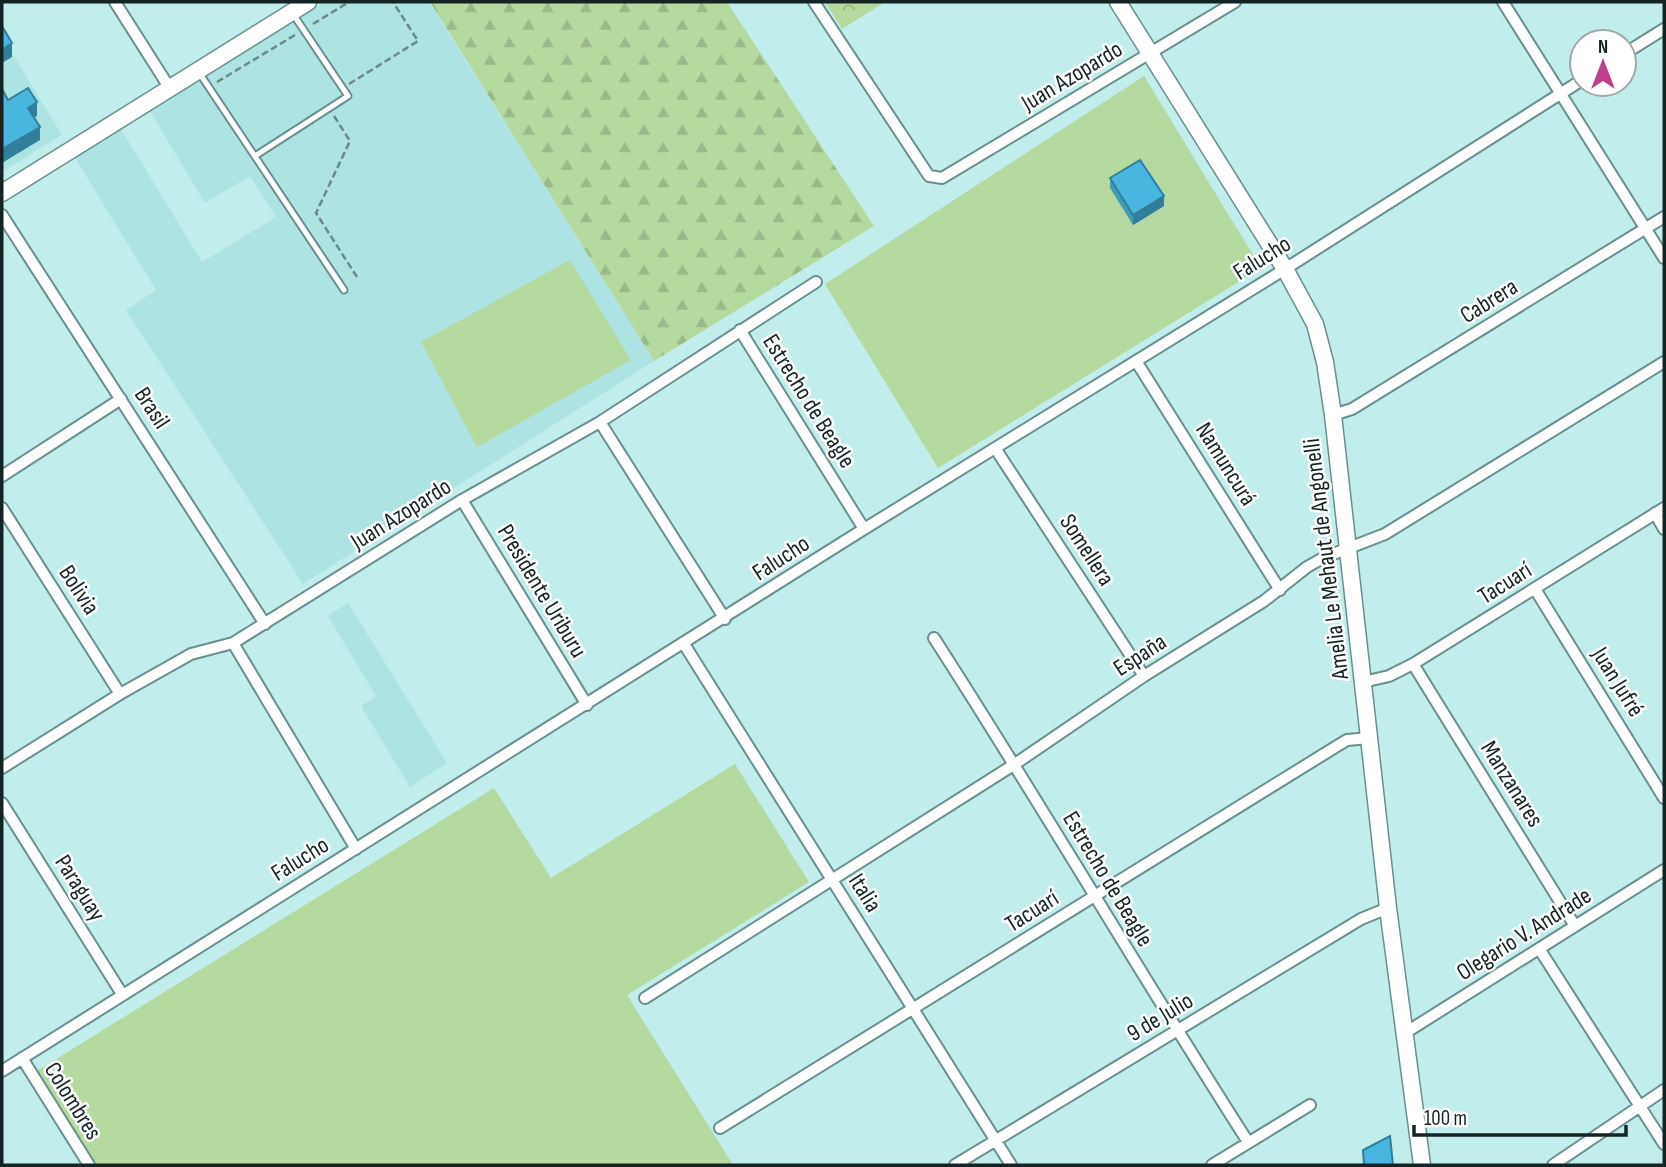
<svg xmlns="http://www.w3.org/2000/svg" width="1666" height="1167" viewBox="0 0 1666 1167" font-family="'Sofia Sans Condensed',sans-serif">
	<style>
		.built { fill: #aee3e3 }
		.forest { fill: url(#forest-firs) }
		.park { fill: url(#park-crowns) }
		.pitch { fill: #b4da9f }
		.lines { fill: none; stroke-linecap: round; stroke-linejoin: round }
		.lane-casing { stroke: #68908f; stroke-width: 9 }
		.street-casing { stroke: #68908f; stroke-width: 14 }
		.secondary-casing { stroke: #68908f; stroke-width: 19 }
		.path { stroke: #6c8989; stroke-width: 2.5; stroke-dasharray: 7 3.5; stroke-linecap: butt }
		.lane { stroke: #fff; stroke-width: 5 }
		.street { stroke: #fff; stroke-width: 10 }
		.secondary { stroke: #fff; stroke-width: 16 }
		.wall { fill: #3e9dbf }
		.shaded-wall { fill: #327f9b }
		.building { fill: #48b6de; stroke: #327f9b; stroke-width: 2 }
		.labels { text-anchor: middle; dominant-baseline: central; stroke-width: 5; stroke-linejoin: round; paint-order: stroke }
		.street-label { font-size: 24px; fill: #142424; stroke: #fff }
	</style>
	<defs>
		<pattern id="forest-firs" width="22" height="20" patternUnits="userSpaceOnUse" patternTransform="scale(1.75)"><rect width="22" height="20" fill="#b4da9f"/><path d="M5 1l3.5 6h-7zM16 11l3.5 6h-7z" fill="#9abb89"/></pattern>
		<pattern id="park-crowns" width="20" height="18" patternUnits="userSpaceOnUse" patternTransform="scale(1.75)"><rect width="20" height="18" fill="#b4da9f"/><path d="M2 6a3 3 0 1 1 6 0M12 15a3 3 0 1 1 6 0" fill="none" stroke="#9abb89"/></pattern>
	</defs>
	<rect width="100%" height="100%" fill="#c2eded"/>
	<!-- built -->
	<path class="built" d="M324,2H429L654,361L303,584L126,310L156,290L75,158L121,129L202,262L276,217L250,176L205,203L150,111Z
		M2,37L62,135L2,172Z
		M348,603L447,763L410,787L361,706L376,696L328,616Z"/>
	<!-- forest -->
	<path class="forest" d="M430,2H727L874,226L654,361Z"/>
	<!-- park -->
	<path class="park" d="M825,2H885L842,29Z"/>
	<!-- pitch -->
	<path class="pitch" d="M1144,76L1261,268L938,468L825,284Z
		M570,260L631,360L477,447L421,342Z
		M735,764L809,882L627,995L733,1165H89L32,1074L494,788L551,878Z"/>
	<g class="lines">
		<!-- lane casing -->
		<g class="lane-casing">
			<path id="lane" d="M200,74L344,290
				M255,156L348,96L293,14"/>
		</g>
		<!-- street casing -->
		<g class="street-casing">
			<path id="street" d="M115,2L169,87
				M814,2L929,176L942,178L1235,2
				M1503,2L1664,258
				M1624,54L1664,29
				M2,215L265,624
				M740,330L864,529
				M1136,361L1280,590
				M1333,415L1352,409L1664,217
				M600,422L725,619
				M995,448L1144,676
				M2,476L121,399
				M462,500L587,705
				M2,508L120,694
				M1655,513L1664,529
				M1535,589L1664,798
				M934,638C1041,804 1141,975 1248,1142
				M233,643L356,849
				M684,644L1011,1165
				M1413,664L1575,926
				M1363,682L1389,676L1413,664L1664,508
				M2,768L120,694L191,654L233,643L462,500L600,422L816,282
				M2,803L122,994
				M1540,950L1664,1144
				M645,998L1015,764L1144,676L1264,601L1307,567L1323,558L1385,534L1664,362
				M1405,1033L1664,870
				M22,1058L89,1165
				M2,1071L864,529L1285,269L1582,80
				M720,1128L1337,746L1347,740L1369,738
				M955,1165L1361,919L1388,908
				M1212,1165L1310,1105
				M1553,1165L1664,1090"/>
		</g>
		<!-- secondary casing -->
		<g class="secondary-casing">
			<path id="secondary" d="M1118,2L1285,269L1315,324L1325,362L1333,415L1388,908L1422,1165
				M2,193L308,2"/>
		</g>
		<!-- path -->
		<path class="path" d="M313,24L349,2
			M217,82L295,35
			M349,84L418,41L393,2
			M334,116L350,141L316,213L357,277"/>
		<!-- lane -->
		<use href="#lane" class="lane"/>
		<!-- street -->
		<use href="#street" class="street"/>
		<!-- secondary -->
		<use href="#secondary" class="secondary"/>
	</g>
	<!-- wall -->
	<path class="wall" d="M1110,178L1164,206L1133,225L1110,188Z"/>
	<!-- shaded-wall -->
	<path class="shaded-wall" d="M12,43V57L2,63V50Z
		M37,102V116L28,121V108Z
		M40,127V140L2,163V149Z
		M1164,196V206L1133,225V215Z"/>
	<!-- building -->
	<path class="building" d="M2,26L12,43L2,50Z
		M28,88L37,102L28,108L40,127L2,149V89L8,100Z
		M1140,160L1164,196L1133,215L1110,178Z
		M1390,1136L1393,1165H1364L1363,1150Z"/>
	<g class="labels">
		<!-- street labels -->
		<g class="street-label">
			<text transform="translate(1072 76) rotate(-31)">Juan Azopardo</text>
			<text transform="translate(1262 258) rotate(-32)">Falucho</text>
			<text transform="translate(1489 301) rotate(-32)">Cabrera</text>
			<text transform="translate(809 401) rotate(58)">Estrecho de Beagle</text>
			<text transform="translate(152 408) rotate(57)">Brasil</text>
			<text transform="translate(1226 464) rotate(58)">Namuncurá</text>
			<text transform="translate(401 514) rotate(-32)">Juan Azopardo</text>
			<text transform="translate(1087 550) rotate(57)">Somellera</text>
			<text transform="translate(781 558) rotate(-33)">Falucho</text>
			<text transform="translate(1326 559) rotate(-97)">Amelia Le Mehaut de Angonelli</text>
			<text transform="translate(1505 583) rotate(-32)">Tacuarí</text>
			<text transform="translate(79 590) rotate(57)">Bolivia</text>
			<text transform="translate(542 591) rotate(59)">Presidente Uriburu</text>
			<text transform="translate(1140 655) rotate(-33)">España</text>
			<text transform="translate(1618 682) rotate(58)">Juan Jufré</text>
			<text transform="translate(1512 784) rotate(58)">Manzanares</text>
			<text transform="translate(300 859) rotate(-32)">Falucho</text>
			<text transform="translate(1108 879) rotate(59)">Estrecho de Beagle</text>
			<text transform="translate(80 888) rotate(58)">Paraguay</text>
			<text transform="translate(865 893) rotate(58)">Italia</text>
			<text transform="translate(1032 911) rotate(-32)">Tacuarí</text>
			<text transform="translate(1524 934) rotate(-32)">Olegario V. Andrade</text>
			<text transform="translate(1160 1017) rotate(-31)">9 de Julio</text>
			<text transform="translate(73 1101) rotate(58)">Colombres</text>
		</g>
	</g>
	<!-- border -->
	<rect width="1666" height="1167" fill="none" stroke="#142424" stroke-width="7"/>
	<!-- north arrow -->
	<g transform="translate(1603 63)"><circle r="33" fill="#ffffff" stroke="#a1a7a7" stroke-width="2"/>
	<path d="M0-5L12 26L0 18L-12 26Z" fill="#be408d"/>
	<text y="-10" font-size="19" font-weight="bold" text-anchor="middle" fill="#142424">N</text>
	</g>
	<!-- scale -->
	<path d="M1414 1125v10h212v-10" fill="none" stroke="#142424" stroke-width="3.5"/>
	<text x="1424" y="1125" font-size="21" fill="#142424" stroke="#ffffff" stroke-width="5" paint-order="stroke">100 m</text>
</svg>
